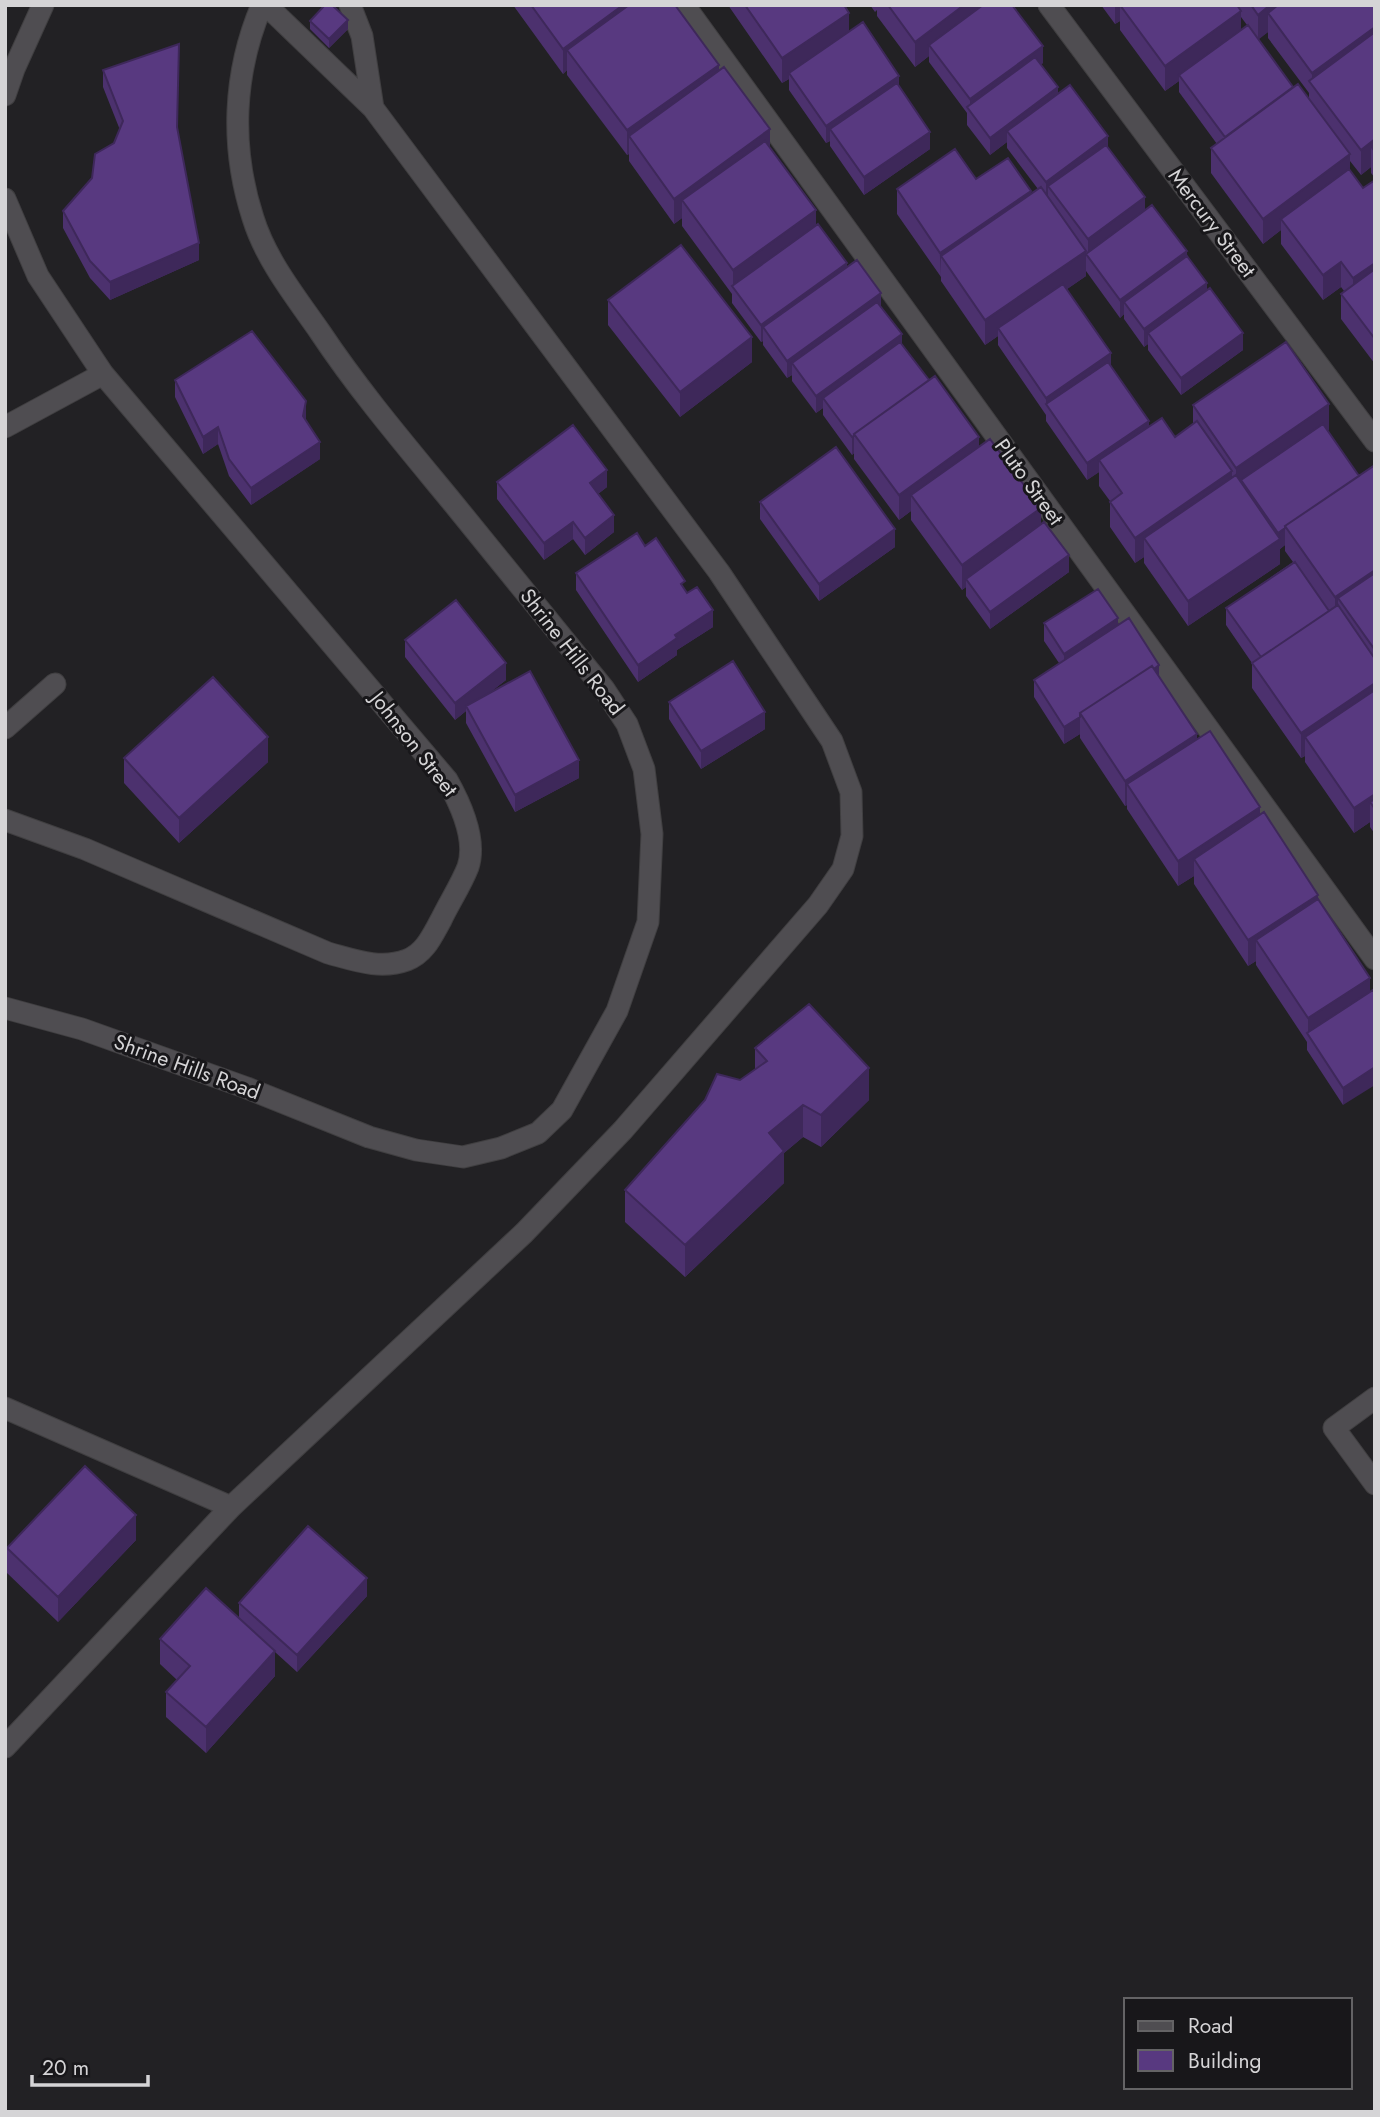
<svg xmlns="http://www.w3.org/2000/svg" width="1380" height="2117" viewBox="0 0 1380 2117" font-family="Jost,sans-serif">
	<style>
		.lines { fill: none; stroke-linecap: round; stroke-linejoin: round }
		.minor-casing { stroke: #403f41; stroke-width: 23 }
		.minor { stroke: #4f4d51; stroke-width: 21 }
		.wall { fill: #4c316e; fill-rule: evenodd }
		.shaded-wall { fill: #3e285a }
		.building { fill: #583980; stroke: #3e285a; stroke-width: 2 }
		.labels { text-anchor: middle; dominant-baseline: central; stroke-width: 6; stroke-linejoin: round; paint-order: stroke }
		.street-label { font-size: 21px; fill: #d5d4d6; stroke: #18171a }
	</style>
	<rect width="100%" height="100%" fill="#222124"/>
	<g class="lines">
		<!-- minor casing -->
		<g class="minor-casing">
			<path id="minor" d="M350,5L362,36L373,108
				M684,5L1375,959
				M1049,5L1375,441
				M5,95L14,69L43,5
				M5,199L38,276L103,374L447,780C460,803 477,840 468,867C461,885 449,903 441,920C432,936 425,953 407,960C380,970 354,960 328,953L85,849L5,820
				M5,427L103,374
				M5,728L55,684
				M5,1008L82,1029L247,1088L369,1137L416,1150L463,1157L501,1148L538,1133L562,1110L617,1011L648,922L652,834L644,769L627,724L604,689C554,627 504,565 453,503C407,447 360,392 320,332C295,296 266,260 253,218C230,147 233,73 262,5
				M1375,1398L1334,1428L1375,1484
				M5,1408L231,1507
				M5,1747L231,1507L524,1233L623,1130L818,905L843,869L852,836L851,792L832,741L719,572L373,108L266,5"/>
		</g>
		<!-- minor -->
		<use href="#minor" class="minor"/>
	</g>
	<!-- wall -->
	<path class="wall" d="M513,5H675L770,148L816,226L847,267L881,307L902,344L979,446L1041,525L1069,572L990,629L966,596V587L962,590L911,520V511L899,520L854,459V453L852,455L823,415V408L816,413L792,381V375L787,378L763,345V341L761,342L732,303V294L682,226V218L674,224L629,161V154L627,155L567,75V70L563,74Z
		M728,5H844L849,32L899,87L930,149L864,195L830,146V141L826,143L789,90V79L782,83Z
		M870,5H1012L1043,63L1041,64L1058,93L1108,148L1145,210L1187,256L1243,350L1181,395L1148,350V344L1144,347L1124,319V314L1120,318L1086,271V253V276L1067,289L1111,366L1149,427L1175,437L1193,424V405L1329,430H1327L1359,476L1375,465V834L1370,827V822L1354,833L1305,762V756L1301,758L1252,688V663L1226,625V608L1293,562L1285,551V545L1280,549V564L1188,626L1144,563V557L1135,563L1110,527V501L1099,486V472L1087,480L1046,421V415L998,345V336L985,345L941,281V277L897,214V189L976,179L1031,194L1038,189L1007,148V142L990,155L967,125V113L929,62V56L915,67L877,16V10L875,12Z
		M1101,5H1375V178L1371,173V167L1361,175L1350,161V171L1363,188L1375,180V364L1341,319V294L1344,291L1341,287L1323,300L1281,244V230L1263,244L1211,173V148L1217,144L1179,92V81L1165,91L1120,30V21L1115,24ZM1241,17L1247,25L1241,30ZM1268,32V38L1309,93V98L1293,87L1258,39Z
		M310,21L348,29L329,48L310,29Z
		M103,70L177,129L199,260L110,300L90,278L63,228V211L92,178L114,143L120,130L103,87Z
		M608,300L752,362L680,417L608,325Z
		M175,380L306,418L305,420L320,459L251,505L229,476L218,444L203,454L175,397Z
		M497,482L607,487L598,494L614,532L585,555L573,539L544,560L497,499Z
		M760,502L895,547L819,601L760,519Z
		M645,546L685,590L713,627L677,650V655L638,682L576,590V573Z
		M1044,623L1118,625L1159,677L1197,739L1260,815L1318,899L1370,978L1343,1105L1307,1050V1042L1256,965V961L1248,966L1194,884V876L1178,886L1127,809V805L1125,806L1080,738V734L1064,744L1034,697V680L1059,663L1044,641Z
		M405,640L506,680L489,693L579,778L515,812L466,723V711L455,720L405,657Z
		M669,702L765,729L701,769L669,719Z
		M124,758L268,762L179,843L124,783Z
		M755,1048L869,1100L821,1147L803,1137L784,1153V1183L685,1277L625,1222V1190L740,1080L755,1070Z
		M136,1540L58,1622L7,1573V1548Z
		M367,1596L297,1672L275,1652V1676L206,1753L166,1717V1692L177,1680L160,1664V1639L239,1619V1603Z"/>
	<!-- shaded-wall -->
	<path class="shaded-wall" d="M623,5H649L567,50V70L563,74V49Z
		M964,5H997L929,45V56L915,67V42Z
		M1117,5H1120V21L1115,24V7Z
		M1270,5H1304L1268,13V32L1258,40V15Z
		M1241,11V36L1179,75V81L1165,91V66Z
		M849,13V38L789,73V79L782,83V58Z
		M348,20V29L329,48V39Z
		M1375,27V52L1312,86V73Z
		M1043,46V63L972,114L970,111V99Z
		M719,65V90L629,136V154L627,155V130Z
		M899,76V93L830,129V141L826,143V126Z
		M1058,87V105L1007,131V142L990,155V138Z
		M770,129V154L682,200V218L674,224V199Z
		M930,132V149L864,195V177Z
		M1108,136V154L1048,186V197L1046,199V182Z
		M1375,139V153L1371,148V167L1361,175V150Z
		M1350,154V179L1281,219V230L1263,244V219Z
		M1031,191V216L941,256L940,278V253Z
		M1145,197V215L1088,256V239Z
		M816,210V235L733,286V270Z
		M199,243V260L110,300V282Z
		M1086,251V276L1002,334L998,328V336L985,345V320Z
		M1187,251V268L1124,302V314L1120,318V300Z
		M1341,262V287L1323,300V275Z
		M847,263V280L763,327V341L761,342V325Z
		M1375,263V288L1353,303V278Z
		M1207,283V300L1148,333V344L1144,347V329Z
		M881,293V311L792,363V375L787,378V361Z
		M1243,333V350L1181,395V378Z
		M902,334V352L823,398V408L816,413V396Z
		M752,337V362L680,417V392Z
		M1111,353V370L1046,404V398Z
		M306,401V418L303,433V416Z
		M1329,404V430L1245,487L1241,480V490L1236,493V468Z
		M1149,421V439L1099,460V472L1087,480V463Z
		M218,427V444L203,454V437Z
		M854,436V453L852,455V437Z
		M979,437V462L911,495V511L899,520V495Z
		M320,442V459L251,505V488Z
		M607,470V487L590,500V483Z
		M1232,471V496L1144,538V557L1135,563V538Z
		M1041,508V533L966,579V587L962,590V565Z
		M614,515V532L585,555V538Z
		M573,522V539L544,560V543Z
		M1285,528V545L1280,549V564L1188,626V601L1278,540V533Z
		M895,529V547L819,601V584Z
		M1069,555V572L990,629V612Z
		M1375,570V595L1338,598V620L1335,622V597Z
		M713,610V627L677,650V655L638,682V665L675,635Z
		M1118,618V635L1064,671V654Z
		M506,663V680L468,710L466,706V711L455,720V703Z
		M1159,665V682L1082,715Z
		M1375,683V708L1305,737V756L1301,758V733Z
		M765,712V729L701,769V751Z
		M1080,717V734L1064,744V727Z
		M1197,734V759L1127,784V805L1125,806V781Z
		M268,737V762L179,843V818Z
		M579,760V778L515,812V795Z
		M1375,794V809L1370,802V822L1354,833V808Z
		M1260,807V832L1194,859V876L1178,886V861Z
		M1318,895V920L1256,940V961L1248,966V940Z
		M1370,978V1003L1308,1034V1018Z
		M1375,1067V1085L1343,1105V1088Z
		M869,1068V1100L821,1147V1115Z
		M803,1105V1137L784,1153V1183L685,1277V1245L769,1133Z
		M136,1515V1540L58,1622V1597Z
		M367,1578V1596L297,1672V1655Z
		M275,1651V1676L206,1753V1727Z"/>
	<!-- building -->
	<path class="building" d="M325,5H332L348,20L329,39L310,21Z
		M531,5H623L563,49Z
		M629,5H675L719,65L627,130L567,50Z
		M745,5H844L849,13L782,58Z
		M888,5H964L915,42Z
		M983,5H1012L1043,46L970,99L929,45Z
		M1120,5H1237L1241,11L1165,66Z
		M1251,5H1270L1258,15Z
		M1278,5H1375V27L1312,73L1268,13Z
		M863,22L899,76L826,126L789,73Z
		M1248,25L1293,87L1225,137L1179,75Z
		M1375,32V139L1361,150L1309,81Z
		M179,44L177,127L199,243L110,282L90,261L63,211L92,178L95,154L114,143L123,121L103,70Z
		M1035,57L1058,87L990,138L967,107Z
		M724,67L770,129L674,199L629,136Z
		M897,83L930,132L864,177L830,129Z
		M1298,84L1350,154L1263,219L1211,148Z
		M1070,85L1108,136L1046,182L1007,131Z
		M765,141L816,210L733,270L682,200Z
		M1106,145L1145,197L1088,239L1048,186Z
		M955,149L976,179L1008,158L1031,191L940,253L897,189Z
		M1349,169L1363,188L1375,180V263L1353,278L1341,262L1323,275L1281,219Z
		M1041,187L1086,251L985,320L941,256Z
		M1152,205L1187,251L1120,300L1086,254Z
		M818,224L847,263L761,325L732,286Z
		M681,245L752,337L680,392L608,300Z
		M1187,256L1207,283L1144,329L1124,302Z
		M857,260L881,293L787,361L763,327Z
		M1375,269V339L1341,294Z
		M1063,284L1111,353L1046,398L998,328Z
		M1210,288L1243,333L1181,378L1148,333Z
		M877,302L902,334L816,396L792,363Z
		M252,331L306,401L303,416L320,442L251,488L229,459L218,427L203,437L175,380Z
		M900,342L929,380L854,434V436L852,437L823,398Z
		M1286,342L1329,404L1236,468L1193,405Z
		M1108,362L1149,421L1087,463L1046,404Z
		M935,376L979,437L899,495L854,434Z
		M1162,418L1175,437L1197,421L1232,471L1135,538L1110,502L1122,493L1099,460Z
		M1323,424L1359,476L1285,526V528L1278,533L1241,480Z
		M573,425L607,470L590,483L614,515L585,538L573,522L544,543L497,482Z
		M990,439L1041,508L962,565L911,495Z
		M836,447L895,529L819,584L760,502Z
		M1375,465V570L1335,597L1285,526Z
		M1236,475L1280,539L1188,601L1144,538Z
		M1044,522L1069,555L990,612L966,579Z
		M637,533L645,546L656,538L685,581L681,584L687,593L697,587L713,610L675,635L677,638L638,665L576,573Z
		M1295,562L1329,611L1261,657L1226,608Z
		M1375,573V650L1338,598Z
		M1098,589L1118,618L1064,654L1044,623Z
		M456,600L506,663L455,703L405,640Z
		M1338,605L1375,659V683L1301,733L1252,663Z
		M1129,618L1159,665L1154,669L1152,666L1080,713V717L1064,727L1034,680Z
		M733,661L765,712L701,751L669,702Z
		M1152,666L1197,734L1125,781L1080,713Z
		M530,671L579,760L515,795L466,706Z
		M213,677L268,737L179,818L124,758Z
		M1375,690V794L1354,808L1305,737Z
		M1210,731L1260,807L1178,861L1127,784Z
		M1375,799V809L1370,802Z
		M1264,812L1318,895L1248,940L1194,859Z
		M1318,899L1370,978L1308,1018L1256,940Z
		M1373,990L1375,993V1067L1343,1088L1307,1033Z
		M809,1004L869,1068L821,1115L803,1105L769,1133L784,1151L685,1245L625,1190L705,1100L717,1074L740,1080L767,1061L755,1048Z
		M85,1466L136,1515L58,1597L7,1548Z
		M308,1526L367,1578L297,1655L239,1603Z
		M206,1588L275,1651L206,1727L166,1692L190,1666L160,1639Z"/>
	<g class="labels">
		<!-- street labels -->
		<g class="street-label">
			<text transform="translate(1212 223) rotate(53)">Mercury Street</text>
			<text transform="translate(1029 482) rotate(54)">Pluto Street</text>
			<text transform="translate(572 652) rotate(52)">Shrine Hills Road</text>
			<text transform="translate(414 744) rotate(52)">Johnson Street</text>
			<text transform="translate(187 1067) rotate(20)">Shrine Hills Road</text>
		</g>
	</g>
	<!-- border -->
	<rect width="1380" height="2117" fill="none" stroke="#d5d4d6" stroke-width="14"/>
	<!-- legend -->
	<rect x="1124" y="1998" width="228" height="91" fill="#18171a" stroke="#646365" stroke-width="2"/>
	<rect x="1138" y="2021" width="35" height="10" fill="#4f4d51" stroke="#646365" stroke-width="2"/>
	<text x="1188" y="2033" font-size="21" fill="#d5d4d6">Road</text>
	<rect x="1138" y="2050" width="35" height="21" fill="#583980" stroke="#646365" stroke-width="2"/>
	<text x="1188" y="2068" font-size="21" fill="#d5d4d6">Building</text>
	<!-- scale -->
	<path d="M32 2075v10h116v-10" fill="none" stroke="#d5d4d6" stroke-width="3.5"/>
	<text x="42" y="2075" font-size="21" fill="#d5d4d6" stroke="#18171a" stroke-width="5" paint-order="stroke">20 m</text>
</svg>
